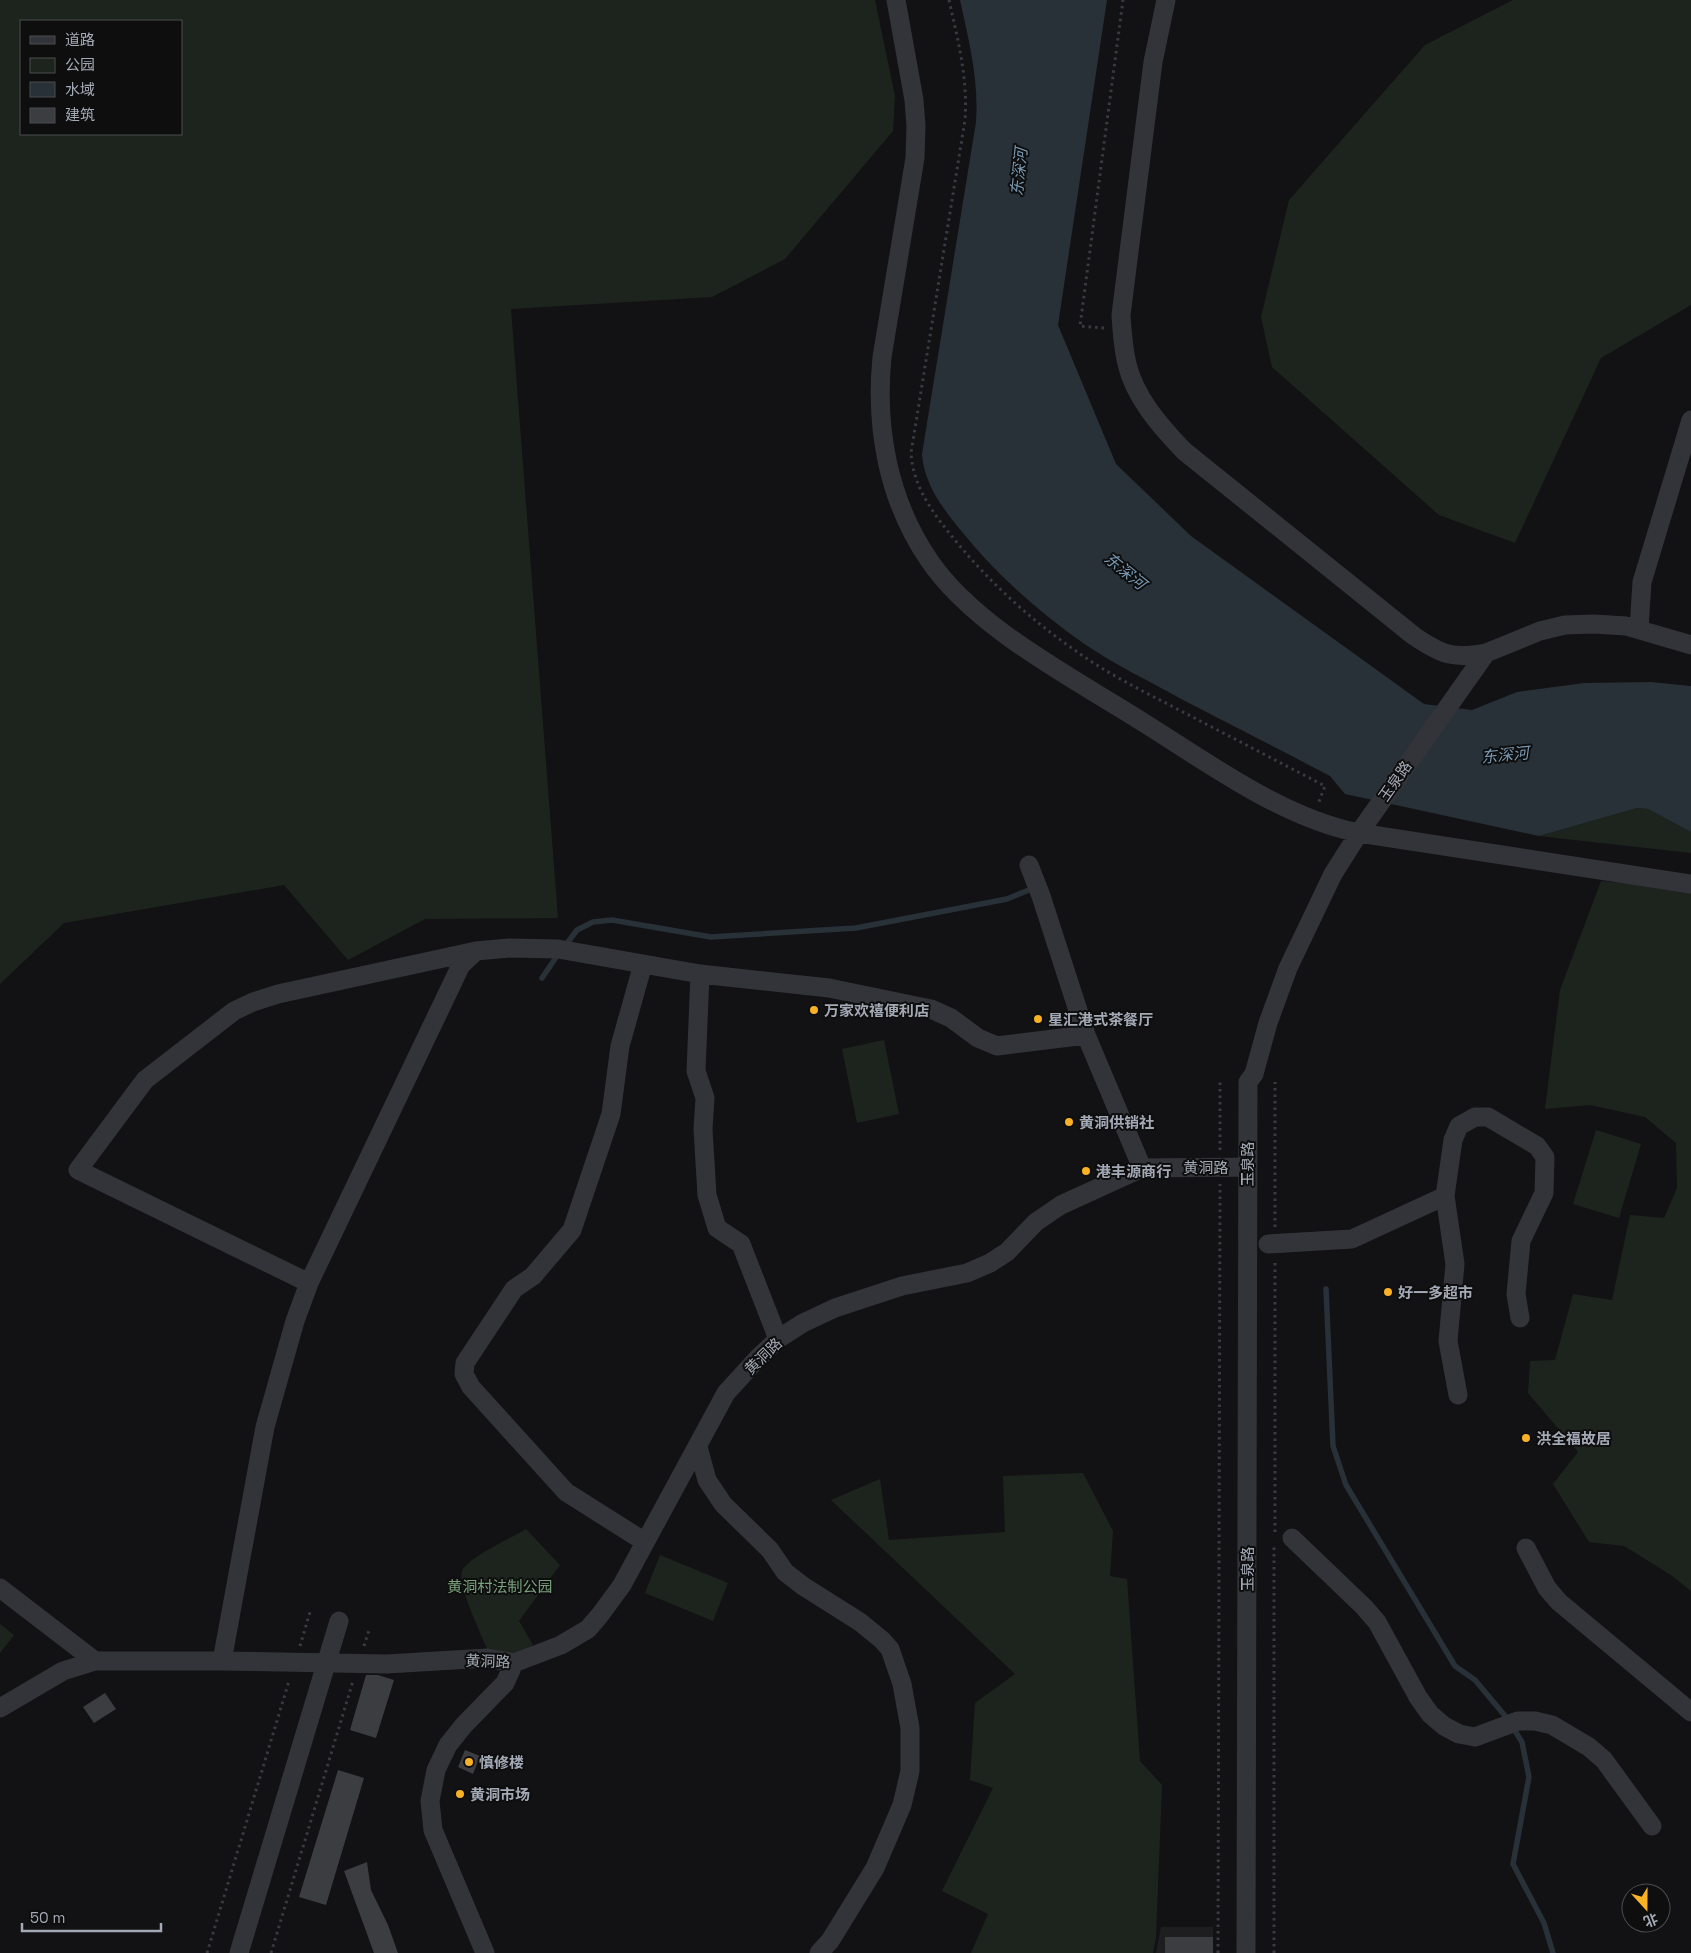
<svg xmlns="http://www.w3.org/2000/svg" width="1691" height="1953" viewBox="0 0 1691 1953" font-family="'Space Grotesk','Noto Sans SC',sans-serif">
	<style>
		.built { fill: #1e1e21 }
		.green { fill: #1d241e; fill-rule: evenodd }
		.water { fill: #283138 }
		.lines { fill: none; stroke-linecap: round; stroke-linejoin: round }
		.stream { stroke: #283138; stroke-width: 5.5 }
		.building { fill: #3c3d41 }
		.path { stroke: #393b40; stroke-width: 3; stroke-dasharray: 2.5 4; stroke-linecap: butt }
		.minor { stroke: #333439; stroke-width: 19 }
		.poi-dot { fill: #f9b126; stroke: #0e0e0f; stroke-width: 2 }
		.labels { text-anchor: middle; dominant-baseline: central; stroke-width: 4; stroke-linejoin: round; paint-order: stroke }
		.street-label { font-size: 15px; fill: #a3a9b5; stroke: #0e0e0f }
		.poi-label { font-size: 15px; font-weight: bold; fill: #a3a9b5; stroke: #0e0e0f; text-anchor: start }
		.park-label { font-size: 15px; fill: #79a17c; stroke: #0e0e0f }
		.water-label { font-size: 16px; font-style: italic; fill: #7898b2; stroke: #0e0e0f }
	</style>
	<rect width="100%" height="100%" fill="#121214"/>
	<!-- built -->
	<path class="built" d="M1161,1927H1213V1953H1156Z"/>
	<!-- green -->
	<path class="green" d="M0,0H875L895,96L893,131L785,259L712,297L511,309L558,918L425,919L348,960L284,885L64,923L0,984ZM21,21H181V134H21Z
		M1513,0H1691V305L1601,358L1515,543L1439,515L1272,367L1261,317L1289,200L1425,45Z
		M1637,808L1648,809L1691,832V853L1539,836Z
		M1601,881L1691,889V1591L1671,1575L1624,1546L1589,1542L1553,1484L1578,1452L1528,1393L1530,1361L1555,1360L1573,1294L1612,1300L1630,1215L1664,1218L1677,1188L1676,1143L1645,1117L1590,1105L1545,1109L1560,990Z
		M884,1040L899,1114L857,1123L842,1049Z
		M1596,1130L1641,1144L1619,1218L1573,1204Z
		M1083,1473L1113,1531L1110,1576L1127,1579L1140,1761L1162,1785L1156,1937L1153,1953H971L988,1914L942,1891L993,1788L970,1780L975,1703L1015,1674L831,1500L880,1479L889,1540L1005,1532L1003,1476Z
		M526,1529L560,1565L519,1621L533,1645L515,1655L488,1651C482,1636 457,1585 462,1571C467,1558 513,1537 526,1529Z
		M660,1555L728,1583L713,1621L645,1593Z
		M0,1624L14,1635L0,1653Z"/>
	<!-- water -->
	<path class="water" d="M960,0H1107L1058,325L1116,464L1191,536L1424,704L1472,710L1517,692L1584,683L1651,682L1691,686V832L1648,809L1637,808L1539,836L1345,794L1330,776C1282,751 1234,726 1185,701C1151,682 1115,665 1083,643C1039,612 997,575 963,533C944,510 924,485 922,454L976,122C979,80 969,41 960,0Z"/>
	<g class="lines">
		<!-- stream -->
		<path class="stream" d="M565,946L577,930L593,922L612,920L711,937L856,928L1007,899L1034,888
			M542,978L559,953
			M1326,1289L1333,1446L1346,1485L1455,1666L1475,1680L1506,1717L1522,1742L1529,1777L1513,1864L1544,1923L1553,1953"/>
	</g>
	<!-- building -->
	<path class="building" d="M366,1675H378L394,1680L376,1738L350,1730Z
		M105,1693L116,1709L94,1723L83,1707Z
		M465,1750L480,1756L473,1774L458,1767Z
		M338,1770L364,1778L326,1905L299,1897Z
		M367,1862L371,1890L388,1925L398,1953H374L344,1871Z
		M1165,1937H1213V1953H1165Z"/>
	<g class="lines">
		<!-- path -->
		<path class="path" d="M949,0C958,40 968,79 965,120L911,453C913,487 933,513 954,539C989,582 1031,620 1076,651C1109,675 1145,692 1181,711C1229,736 1277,761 1325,786L1318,804
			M1104,328L1080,326L1123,0
			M1220,1150V1082
			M1275,1227V1082
			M1275,1532V1261
			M300,1646L310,1612
			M364,1646L369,1630
			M207,1953L289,1681
			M271,1953L353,1681
			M1218,1953L1220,1184
			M1274,1953V1544"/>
		<!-- minor -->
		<path class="minor" d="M896,0L914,100L916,126L915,158L882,357C875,428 888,500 929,560C974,627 1073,678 1141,721C1207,762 1282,818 1359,833L1691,884
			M1166,0L1153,62L1121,315C1122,331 1123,348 1127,364C1135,398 1161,427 1184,451L1414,636C1442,655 1453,659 1486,653
			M1639,629L1642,582L1691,420
			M1029,865L1041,896L1086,1035L1142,1168
			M643,964L620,1046L611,1114L572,1230L533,1276L514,1289L465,1363L464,1374L471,1387L566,1492L645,1542
			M700,974L696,1071L705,1098L703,1129L707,1195L717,1228L741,1244L778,1339
			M1445,1196L1455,1264L1448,1341L1458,1395
			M1268,1244L1352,1239L1445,1196L1453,1140L1459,1126L1475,1117H1488L1537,1146L1545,1157L1544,1193L1521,1241L1516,1294L1520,1318
			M309,1283L78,1170L145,1080L234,1011L253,1002L278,994L476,951L509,948L558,949L700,974L829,988L931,1009L951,1018L978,1038L997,1046L1086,1035
			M698,1447L707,1480L723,1504L770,1550L785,1572L803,1586L860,1622L882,1640L890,1649L902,1684L910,1728V1771L902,1805L875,1868L830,1941L819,1953
			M1292,1538L1364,1607L1377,1622L1418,1697L1430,1714L1444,1726L1459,1734L1475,1737L1518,1721H1535L1552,1725L1589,1747L1604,1760L1652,1826
			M1526,1548L1547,1588L1559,1602L1691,1712
			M0,1588L95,1661H222L387,1664L487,1658L514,1663L561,1645L588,1629L600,1615L622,1585L726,1393L758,1358L778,1339L803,1323L835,1308L902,1286L967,1273L990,1263L1007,1252L1036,1222L1061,1205L1142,1168L1247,1167
			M222,1661L265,1427L295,1321L309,1283L461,965L476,951
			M0,1708L63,1671L95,1661
			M239,1953L339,1621
			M485,1953L433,1830L430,1801L436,1770L448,1745L464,1725L505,1683L514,1663
			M1246,1953L1248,1082L1254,1074L1268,1023L1288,968L1333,874L1359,833L1486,653L1540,631L1565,625L1594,624L1626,626L1691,645"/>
	</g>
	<!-- markers -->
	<g class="poi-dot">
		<circle cx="814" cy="1010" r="5"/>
		<circle cx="1038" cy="1019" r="5"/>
		<circle cx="1069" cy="1122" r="5"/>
		<circle cx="1086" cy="1171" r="5"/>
		<circle cx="1388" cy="1292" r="5"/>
		<circle cx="1526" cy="1438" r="5"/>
		<circle cx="469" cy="1762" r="5"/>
		<circle cx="460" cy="1794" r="5"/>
	</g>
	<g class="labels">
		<!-- street labels -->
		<g class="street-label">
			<text transform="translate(1395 781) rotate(-55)">玉泉路</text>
			<text transform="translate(1247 1164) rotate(-90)">玉泉路</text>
			<text x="1206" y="1167">黄洞路</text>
			<text transform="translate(763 1356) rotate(-44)">黄洞路</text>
			<text transform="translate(1247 1569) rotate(-90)">玉泉路</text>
			<text transform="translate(488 1661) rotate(2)">黄洞路</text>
		</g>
		<!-- poi labels -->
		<g class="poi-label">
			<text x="824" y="1010">万家欢禧便利店</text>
			<text x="1048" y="1019">星汇港式茶餐厅</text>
			<text x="1079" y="1122">黄洞供销社</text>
			<text x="1096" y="1171">港丰源商行</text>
			<text x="1398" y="1292">好一多超市</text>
			<text x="1536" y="1438">洪全福故居</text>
			<text x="479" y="1762">慎修楼</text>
			<text x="470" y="1794">黄洞市场</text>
		</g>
		<!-- park labels -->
		<g class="park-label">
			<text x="500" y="1586">黄洞村法制公园</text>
		</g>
		<!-- water labels -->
		<g class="water-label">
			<text transform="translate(1019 172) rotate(-84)">东深河</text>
			<text transform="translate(1125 571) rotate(39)">东深河</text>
			<text transform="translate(1505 755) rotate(-6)">东深河</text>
		</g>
	</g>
	<!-- legend -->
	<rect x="20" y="20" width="162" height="115" fill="#0e0e0f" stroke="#4a4c51"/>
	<rect x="30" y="36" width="25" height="8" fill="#333439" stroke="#4a4c51"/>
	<text x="65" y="45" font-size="15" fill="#a3a9b5">道路</text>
	<rect x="30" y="58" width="25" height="15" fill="#1d241e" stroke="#4a4c51"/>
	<text x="65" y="70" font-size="15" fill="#a3a9b5">公园</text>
	<rect x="30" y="82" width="25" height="15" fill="#283138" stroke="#4a4c51"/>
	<text x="65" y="95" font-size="15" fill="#a3a9b5">水域</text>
	<rect x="30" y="108" width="25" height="15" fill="#3c3d41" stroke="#4a4c51"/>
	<text x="65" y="120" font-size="15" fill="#a3a9b5">建筑</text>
	<!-- north arrow -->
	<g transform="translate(1646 1908) rotate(159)"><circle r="24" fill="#0e0e0f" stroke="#4a4c51"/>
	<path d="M0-4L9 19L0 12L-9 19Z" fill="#f9b126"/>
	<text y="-8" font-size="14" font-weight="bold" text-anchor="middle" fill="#a3a9b5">北</text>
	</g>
	<!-- scale -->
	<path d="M22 1923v8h139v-8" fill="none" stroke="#a3a9b5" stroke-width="2.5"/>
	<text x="30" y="1923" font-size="15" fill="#a3a9b5" stroke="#0e0e0f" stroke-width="4" paint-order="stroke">50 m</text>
</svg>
